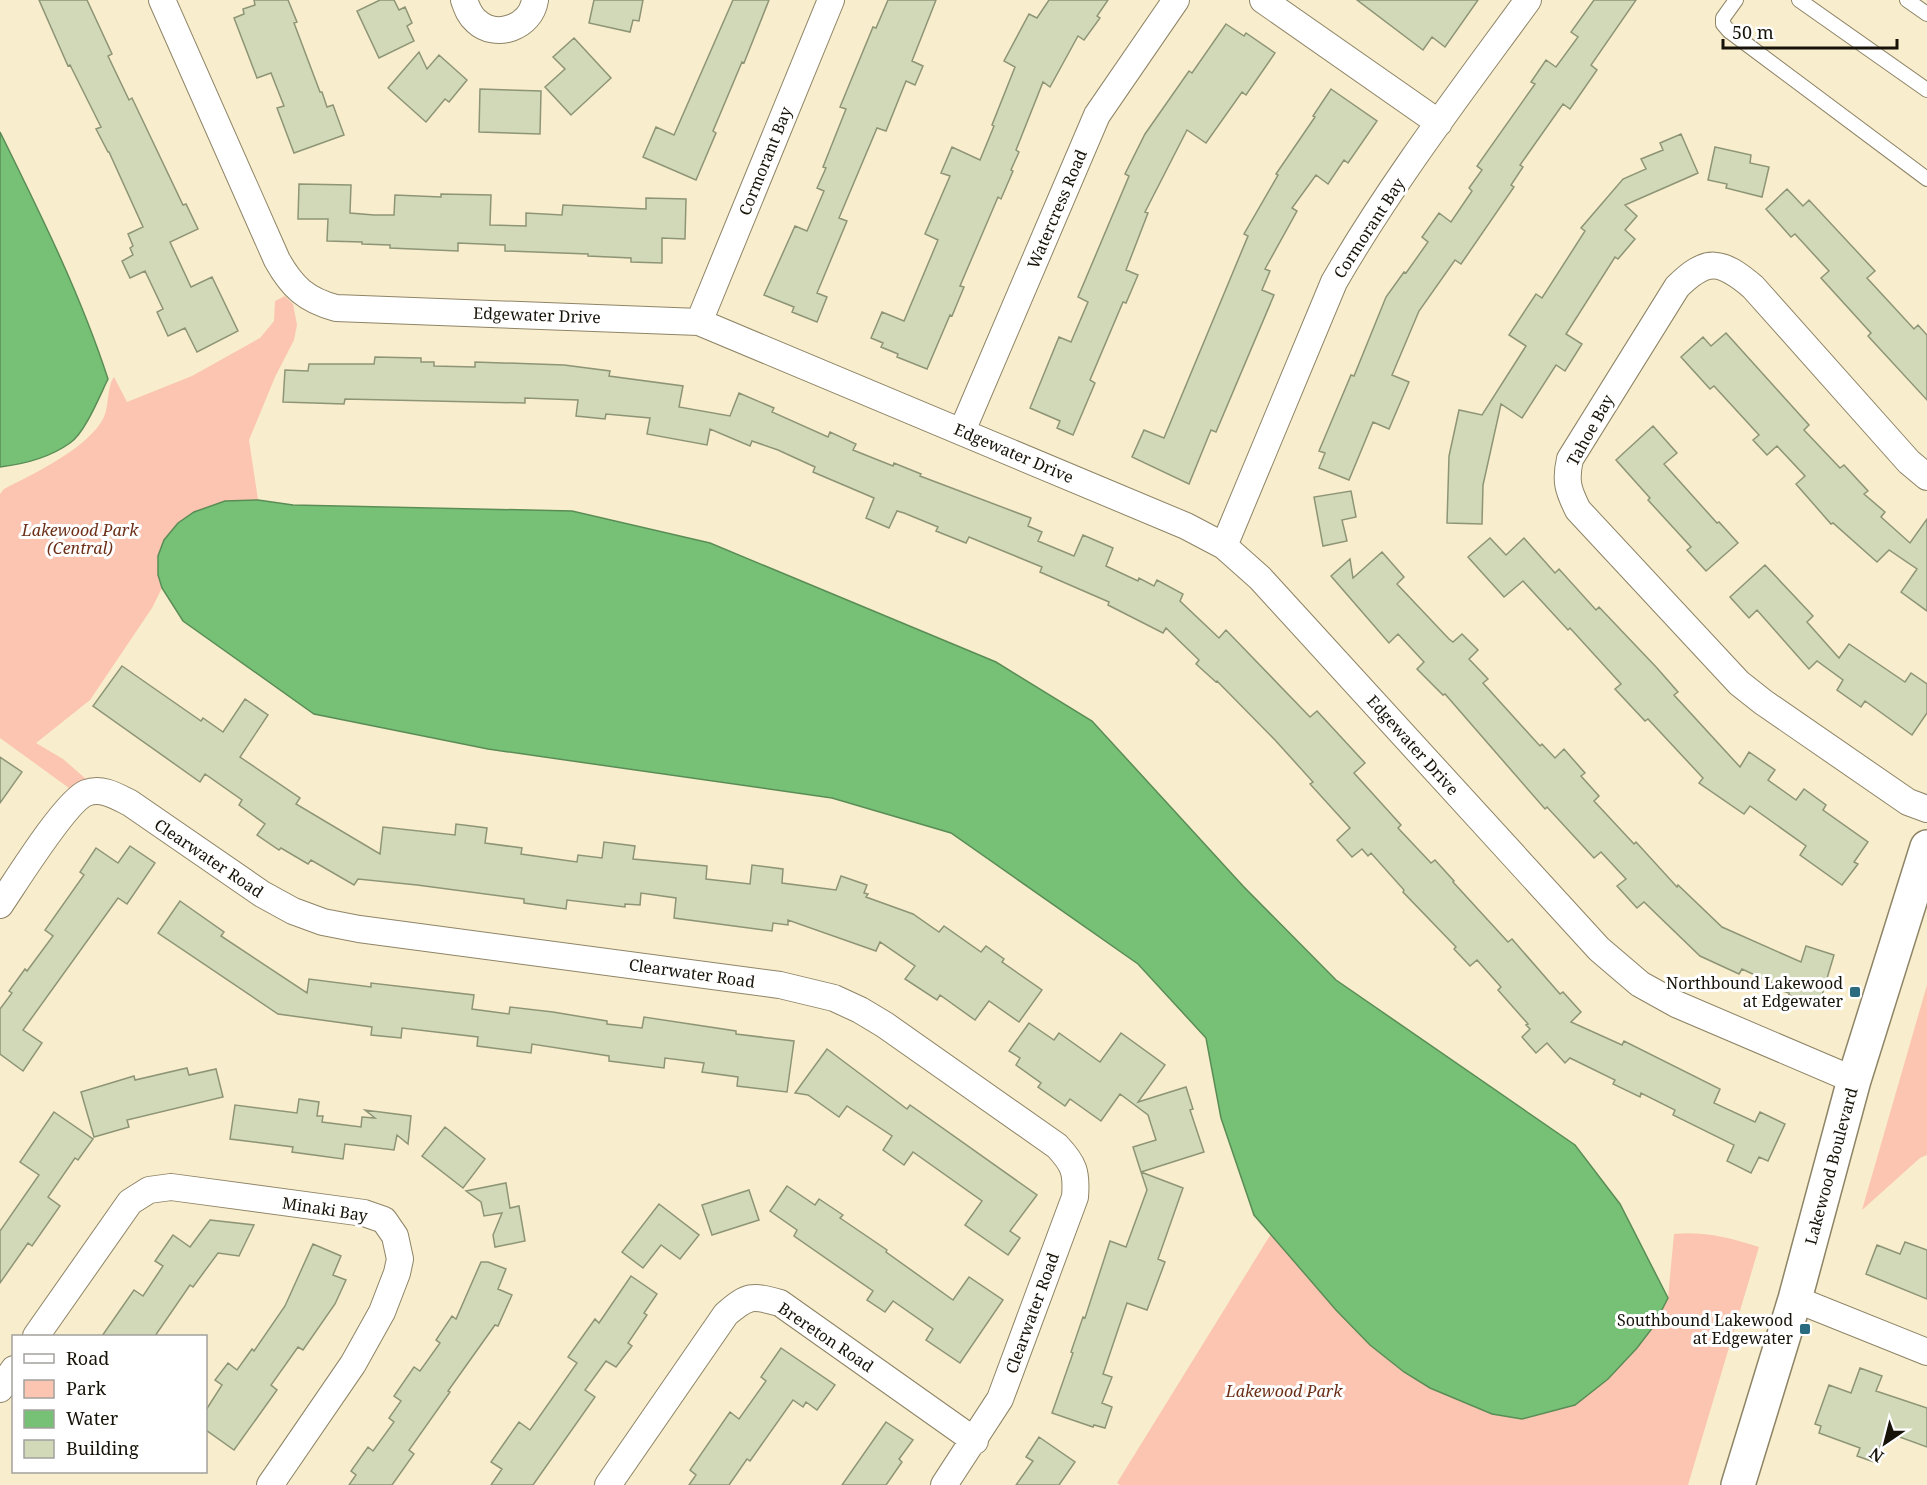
<svg xmlns="http://www.w3.org/2000/svg" width="1927" height="1485" viewBox="0 0 1927 1485" font-family="'Noto Serif',serif">
	<style>
		.green { fill: #fbc5b1 }
		.water { fill: #77c177; stroke: #5a8d56; stroke-width: 1.5 }
		.building { fill: #d1d9b8; stroke: #8e9576; stroke-width: 1.5 }
		.lines { fill: none; stroke-linecap: round; stroke-linejoin: round }
		.lane-casing { stroke: #8e8466; stroke-width: 16 }
		.street-casing { stroke: #8e8466; stroke-width: 28 }
		.secondary-casing { stroke: #8e8466; stroke-width: 36 }
		.lane { stroke: #fff; stroke-width: 14 }
		.street { stroke: #fff; stroke-width: 26 }
		.secondary { stroke: #fff; stroke-width: 33 }
		.poi-dot { fill: #2b6b7f; stroke: #fff; stroke-width: 2 }
		.labels { text-anchor: middle; dominant-baseline: central; stroke-width: 6; stroke-linejoin: round; paint-order: stroke }
		.street-label { font-size: 16px; fill: #171308; stroke: #fff }
		.park-label { font-size: 16px; font-style: italic; fill: #6c2e16; stroke: #fff }
		.poi-label { font-size: 16px; fill: #171308; stroke: #fff; text-anchor: end }
	</style>
	<rect width="100%" height="100%" fill="#f8edcc"/>
	<!-- green -->
	<path class="green" d="M285,296L293,304L297,325L294,340L275,377L249,440L258,500L225,501L158,575L162,588L152,608L90,700L36,743L63,759L86,779L69,788L0,738V494L4,489C33,474 89,448 104,417C109,405 107,386 114,377L127,402L192,376L260,338L274,321L275,301Z
		M1927,985V1155L1920,1158L1862,1210Z
		M1274,1229L1297,1265L1336,1310L1370,1345L1404,1372L1430,1388L1492,1414L1575,1405L1608,1379L1637,1348L1668,1298L1674,1234C1702,1231 1732,1238 1759,1247L1688,1485H1120L1117,1483Z"/>
	<!-- water -->
	<path class="water" d="M0,132C40,213 80,293 108,379C100,395 85,433 70,443C49,458 25,464 0,467Z
		M258,500L293,505L572,511L710,543L996,662L1092,721L1243,886L1336,980L1575,1145L1620,1204L1668,1298L1653,1327L1637,1348L1608,1379L1575,1405L1522,1419L1492,1414L1430,1388L1404,1372L1370,1345L1336,1310L1254,1215L1221,1118L1206,1038L1138,964L951,833L832,798L488,749L314,714L183,621L162,588L158,575V556L164,540L178,523L194,512L225,501Z"/>
	<!-- building -->
	<path class="building" d="M39,0H87L112,54L108,56L129,100L132,98L183,205L186,204L198,229L170,242L191,287L212,277L238,331L197,352L185,328L168,336L157,312L163,309L145,271L130,278L122,261L133,255L130,248L133,246L128,234L143,227L109,152H108L96,129L101,127L70,65L68,66Z
		M254,0H288L297,22L294,23L320,92H322L327,107L333,105L344,135L294,153L277,108L284,106L271,73L257,78L234,18L244,14L243,9L255,5Z
		M380,0H394L399,10L405,7L412,23L407,26L414,41L379,58L357,11Z
		M594,0H643L639,21L633,20L630,32L589,23Z
		M733,0H769L744,63L742,62L713,131L716,133L696,180L643,157L656,127L674,135Z
		M888,0H936L912,61L923,66L915,85L906,81L886,131L877,128L839,218L847,221L817,293L827,297L817,322L792,312L794,307L764,295L795,226L807,231L824,191L817,188L826,168L823,167L846,109L840,107L873,27L876,28Z
		M1049,0H1108L1097,16L1100,18L1084,40L1078,36L1050,87L1043,82L1016,150L1019,152L1011,170L1013,171L1001,199L998,197L960,286L964,287L952,316L950,315L927,369L897,357L898,354L881,347L883,343L871,338L882,312L904,321L938,240L925,234L950,176L941,173L952,147L980,160L994,126L992,125L1015,67L1004,61L1029,14L1037,18Z
		M1357,0H1478L1445,47L1432,37L1423,50Z
		M1594,0H1636L1591,65L1597,70L1581,93L1570,109L1563,104L1520,165L1523,167L1511,185L1514,187L1461,264L1455,260L1419,311L1392,375L1409,382L1389,429L1373,422L1349,480L1319,468L1325,453L1319,451L1351,375L1354,376L1386,297L1404,272L1406,273L1428,242L1422,237L1439,213L1451,222L1472,191L1469,188L1482,170L1477,166L1535,84L1531,82L1546,60L1556,67L1578,37L1571,32Z
		M1226,24L1244,36L1246,33L1275,53L1246,95L1242,92L1206,143L1187,130L1145,212L1148,213L1126,270L1138,275L1126,303L1123,302L1090,380L1095,383L1073,435L1057,428L1060,421L1030,408L1059,337L1071,342L1088,302L1078,297L1129,176L1125,174L1145,134L1189,71L1192,73Z
		M574,38L611,78L571,115L545,87L565,69L553,57Z
		M419,52L427,69L439,55L467,80L449,102L445,99L426,122L388,88Z
		M480,89L541,91L540,134L479,132Z
		M1331,89L1377,121L1348,163L1344,160L1328,184L1316,175L1292,208L1297,211L1265,269L1270,271L1262,290L1274,295L1216,432L1211,430L1189,484L1132,457L1144,430L1164,438L1248,236L1244,234L1278,175L1276,174L1315,117L1313,116Z
		M1681,134L1698,173L1625,205L1637,216L1625,230L1635,239L1618,259L1615,257L1566,334L1582,344L1565,371L1556,365L1522,418L1501,404L1483,485L1482,524L1447,523L1449,456L1459,410L1482,415L1526,346L1509,335L1536,294L1542,298L1585,231L1581,228L1623,179L1646,169L1641,159L1663,150L1660,143Z
		M1715,147L1751,155L1750,163L1769,167L1762,197L1726,188L1727,184L1708,180Z
		M299,184L351,185L350,213L374,215H394L395,195L441,197V194L491,195L490,225L526,226V213L562,215L563,205L646,209V198L686,199L685,239L662,238V263L631,262V258L588,256V254L505,251V245L458,243V251L390,248V245L362,244V242L327,241L328,219H298Z
		M1787,189L1803,206L1809,200L1875,271L1867,278L1914,329L1918,325L1927,335V400L1868,336L1871,333L1821,278L1829,271L1795,234L1791,237L1766,209Z
		M1726,333L1809,425L1804,430L1840,468L1844,465L1868,491L1864,494L1885,512L1881,517L1910,543L1927,519V611L1901,592L1917,569L1889,550L1877,562L1833,523L1831,524L1796,484L1805,476L1777,446L1767,455L1753,440L1759,435L1714,386L1710,389L1681,357L1703,337L1711,346Z
		M375,357L421,358V362H434V366L475,367V362L564,365L610,371L609,376L683,386L679,407L730,416L739,393L774,408L772,412L828,437L830,432L856,444L853,450L893,466L894,463L921,474L920,476L1031,518L1028,526L1042,532L1038,541L1074,556L1083,535L1113,548L1106,566L1138,581L1139,578L1154,586L1157,580L1183,594L1180,601L1219,638L1226,630L1310,717L1317,711L1365,763L1354,773L1401,825L1398,828L1431,863L1435,860L1454,881L1453,882L1508,942L1512,939L1560,994L1563,992L1581,1012L1571,1022L1622,1045L1624,1041L1720,1089L1714,1103L1755,1122L1760,1112L1785,1124L1768,1161L1759,1157L1751,1173L1727,1161L1734,1145L1673,1115L1675,1110L1641,1093L1640,1097L1613,1084L1615,1080L1570,1058L1565,1063L1547,1043L1536,1053L1522,1037L1530,1029L1526,1025L1528,1024L1498,990L1501,987L1477,960L1470,966L1454,949L1456,947L1403,892L1404,890L1371,853L1368,856L1362,849L1352,857L1337,840L1350,828L1310,784L1313,782L1275,740L1217,681L1216,682L1196,664L1199,660L1166,628L1163,633L1108,605L1109,602L1040,572L1042,567L969,537L966,543L936,531L938,527L904,513L897,511L889,528L866,518L874,498L813,472L815,467L778,450L752,441L750,446L710,429L707,445L647,434L650,418L606,414L605,419L576,416L578,400L525,398V403L345,399L344,404L283,402L285,370L308,371L309,364H374Z
		M1653,426L1677,453L1664,464L1717,523L1719,522L1738,543L1706,571L1687,550L1691,547L1648,500L1650,498L1616,460Z
		M1351,491L1356,517L1342,520L1347,541L1323,546L1314,497Z
		M1490,538L1506,555L1524,538L1555,573L1559,569L1596,610L1599,607L1657,668L1678,692L1674,695L1740,767L1749,752L1775,770L1768,780L1796,800L1804,789L1826,805L1823,810L1868,842L1854,862L1858,864L1842,885L1800,855L1806,846L1750,806L1744,814L1699,783L1703,778L1648,719L1645,721L1615,689L1621,684L1570,628L1568,630L1523,581L1504,597L1468,557Z
		M1382,552L1404,577L1397,584L1449,639L1453,642L1462,634L1478,650L1469,659L1488,679L1483,683L1540,746L1542,744L1555,758L1564,749L1585,773L1581,776L1599,796L1594,801L1634,844L1636,842L1677,887L1678,885L1722,927L1801,962L1806,946L1834,955L1819,1005L1789,995V993L1773,988L1774,984L1742,969L1739,974L1700,956L1644,902L1637,908L1617,886L1626,879L1601,852L1594,858L1547,807L1545,809L1445,694L1443,695L1417,669L1424,662L1398,634L1389,643L1331,576L1350,559L1353,578Z
		M1765,565L1813,616L1807,622L1839,658L1849,644L1905,682L1911,673L1927,684V713L1912,735L1865,701L1861,707L1837,690L1843,680L1817,661L1809,669L1757,610L1749,618L1730,597Z
		M122,666L201,721L203,718L223,732L245,699L268,715L240,757L300,798L296,804L380,854L383,827L455,835L456,824L487,828L485,843L522,848L521,854L577,862L578,855L602,858L604,842L635,846L633,859L707,866L706,879L750,884L752,865L783,869L782,883L836,890L841,876L867,885L864,893L868,894L866,897L913,914L939,932L944,926L981,952L986,946L1004,959L1002,962L1042,990L1019,1022L989,1001L975,1020L940,995L937,1000L905,979L915,966L880,942L876,951L788,920V925L773,923L772,931L674,918L676,898L641,893L640,905L625,904V907L567,900L566,909L524,903V899L417,885L358,879L354,885L311,860L308,864L281,848L279,850L257,835L265,824L239,805L242,800L205,774L200,782L93,706Z
		M0,757L22,772L0,803Z
		M130,846L155,863L127,904L118,898L23,1030L42,1043L23,1071L0,1054V1009L12,993L9,991L25,969L27,971L53,936L45,930L84,875L80,872L96,848L118,863Z
		M180,901L224,932L221,936L307,993L309,979L371,987V983L474,995L472,1009L509,1014L510,1007L553,1012L607,1021V1024L642,1028L644,1017L736,1031V1034L794,1041L787,1092L737,1086L738,1077L702,1072L704,1063L665,1058L664,1068L609,1061V1056L532,1044L531,1053L477,1046L478,1037L402,1028L401,1038L371,1035L372,1027L278,1014L158,933Z
		M1029,1023L1054,1040L1059,1033L1100,1062L1121,1033L1165,1065L1138,1102L1186,1087L1193,1109L1190,1110L1204,1152L1141,1172L1133,1147L1156,1140L1148,1115L1120,1094L1101,1121L1070,1099L1065,1106L1038,1087L1041,1083L1016,1065L1020,1058L1009,1051Z
		M827,1049L907,1109L910,1105L1037,1195L1010,1231L1020,1238L1008,1255L965,1225L982,1201L913,1152L904,1165L883,1150L892,1136L847,1106L839,1117L808,1095L795,1093Z
		M187,1068L189,1075L216,1069L223,1097L127,1120L129,1127L94,1137L81,1092L134,1076L135,1080Z
		M299,1099L319,1102L317,1116H323L322,1122L361,1127L362,1117L375,1118L365,1110L411,1116L408,1144L397,1135L394,1150L345,1144L343,1159L292,1152L293,1147L230,1139L235,1105L297,1113Z
		M54,1112L93,1139L78,1160L75,1158L48,1197L60,1206L32,1246L28,1243L0,1283V1231L39,1175L20,1162Z
		M445,1127L485,1159L463,1188L422,1156Z
		M1141,1172L1183,1188L1158,1259L1165,1262L1147,1310L1127,1303L1103,1374L1112,1377L1102,1403L1112,1407L1105,1428L1094,1425L1093,1427L1052,1413L1073,1353L1071,1352L1083,1317L1085,1318L1110,1241L1126,1247L1147,1190Z
		M506,1183L510,1208L519,1206L525,1241L495,1247L493,1235L502,1213L484,1216L481,1202L466,1191Z
		M787,1186L815,1205L819,1199L843,1215L840,1218L887,1250L886,1252L953,1300L969,1277L1003,1300L960,1363L926,1340L933,1329L893,1301L885,1312L867,1300L873,1291L794,1236L797,1230L770,1211Z
		M749,1190L759,1220L712,1235L702,1205Z
		M659,1204L699,1235L680,1259L661,1245L643,1268L622,1252Z
		M210,1220L254,1225L239,1256L218,1253L193,1287L190,1285L155,1336H102L134,1290L143,1296L163,1266L155,1261L173,1235L190,1247Z
		M1905,1242L1927,1250V1299L1866,1274L1877,1245L1900,1254Z
		M313,1244L341,1256L333,1275L346,1280L335,1304L303,1350L298,1347L271,1385L277,1390L234,1450L206,1430V1410L222,1385L215,1380L228,1363L237,1370L252,1349L254,1351L285,1306Z
		M481,1262H488L506,1269L498,1289L512,1295L498,1326L495,1325L448,1391L450,1392L409,1450L414,1454L392,1485H349L356,1475L351,1471L368,1447L373,1451L394,1422L389,1418L401,1401L394,1396L414,1367L420,1371L440,1343L436,1340L452,1316L456,1319Z
		M631,1276L657,1294L644,1313L647,1315L628,1343L632,1346L616,1367L606,1361L585,1390L595,1397L533,1485H491L502,1469L491,1462L519,1422L530,1430L577,1363L568,1357L595,1319L599,1323Z
		M781,1348L835,1385L817,1410L806,1402L803,1407L793,1400L750,1461L747,1459L729,1485H689L696,1475L690,1470L730,1412L739,1419L766,1381L761,1377Z
		M1860,1368L1882,1376L1876,1391L1927,1408V1447L1886,1432L1874,1462L1857,1456L1860,1448L1819,1433L1821,1426L1815,1424L1829,1385L1851,1393Z
		M886,1422L913,1440L899,1459L902,1462L886,1485H842Z
		M1039,1437L1075,1462L1059,1485H1016L1033,1461L1026,1457Z"/>
	<g class="lines">
		<!-- lane casing -->
		<g class="lane-casing">
			<path id="lane" d="M1736,0L1723,18V24L1729,31L1927,179
				M1799,0L1927,90
				M1907,0L1927,14"/>
		</g>
		<!-- street casing -->
		<g class="street-casing">
			<path id="street" d="M162,0L277,260C292,287 306,300 336,308L699,322L1186,526L1224,546L1260,578L1599,949L1640,984L1676,1004L1854,1080
				M464,0C467,8 469,15 476,21C496,40 531,27 535,0
				M1263,0L1439,123
				M699,322L831,0
				M962,431L1097,115L1176,0
				M1927,477L1909,462L1753,287C1721,260 1707,257 1677,287L1570,459C1565,481 1568,490 1578,510L1739,683L1763,702L1908,802L1927,809
				M1224,546L1334,282C1391,183 1461,92 1528,0
				M0,905C15,883 65,802 86,793C102,787 116,796 130,803L262,894L293,911L323,922L359,929L780,985L834,998L860,1010L885,1025L1057,1146C1074,1164 1077,1172 1075,1197L1000,1399L944,1485
				M1795,1299L1927,1352
				M36,1336L130,1202L149,1190L171,1187L364,1213L384,1220L395,1236L400,1259L397,1273L382,1312L353,1364L270,1485
				M0,1389L14,1369
				M608,1485L726,1314C748,1295 752,1295 780,1303L975,1441"/>
		</g>
		<!-- secondary casing -->
		<g class="secondary-casing">
			<path id="secondary" d="M1738,1485L1795,1299L1854,1080L1927,847"/>
		</g>
		<!-- lane -->
		<use href="#lane" class="lane"/>
		<!-- street -->
		<use href="#street" class="street"/>
		<!-- secondary -->
		<use href="#secondary" class="secondary"/>
	</g>
	<!-- markers -->
	<g class="poi-dot">
		<rect x="1849" y="986" width="12" height="12" rx="3"/>
		<rect x="1799" y="1323" width="12" height="12" rx="3"/>
	</g>
	<g class="labels">
		<!-- street labels -->
		<g class="street-label">
			<text transform="translate(765 161) rotate(-68)">Cormorant Bay</text>
			<text transform="translate(1057 209) rotate(-67)">Watercress Road</text>
			<text transform="translate(1369 228) rotate(-57)">Cormorant Bay</text>
			<text transform="translate(537 315) rotate(2)">Edgewater Drive</text>
			<text transform="translate(1590 430) rotate(-61)">Tahoe Bay</text>
			<text transform="translate(1014 453) rotate(23)">Edgewater Drive</text>
			<text transform="translate(1413 745) rotate(48)">Edgewater Drive</text>
			<text transform="translate(209 858) rotate(34)">Clearwater Road</text>
			<text transform="translate(692 973) rotate(8)">Clearwater Road</text>
			<text transform="translate(1831 1166) rotate(-75)">Lakewood Boulevard</text>
			<text transform="translate(325 1209) rotate(9)">Minaki Bay</text>
			<text transform="translate(1032 1313) rotate(-70)">Clearwater Road</text>
			<text transform="translate(826 1337) rotate(34)">Brereton Road</text>
		</g>
		<!-- park labels -->
		<g class="park-label">
			<text x="80" y="530">Lakewood Park<tspan x="80" dy="18">(Central)</tspan></text>
			<text x="1284" y="1391">Lakewood Park</text>
		</g>
		<!-- poi labels -->
		<g class="poi-label">
			<text x="1843" y="983">Northbound Lakewood<tspan x="1843" dy="18">at Edgewater</tspan></text>
			<text x="1793" y="1320">Southbound Lakewood<tspan x="1793" dy="18">at Edgewater</tspan></text>
		</g>
	</g>
	<!-- legend -->
	<rect x="12" y="1335" width="195" height="138" fill="#ffffff" stroke="#a2a19c" stroke-width="1.5"/>
	<rect x="24" y="1354" width="30" height="9" fill="#ffffff" stroke="#a2a19c" stroke-width="1.5"/>
	<text x="66" y="1365" font-size="18" fill="#171308">Road</text>
	<rect x="24" y="1380" width="30" height="18" fill="#fbc5b1" stroke="#a2a19c" stroke-width="1.5"/>
	<text x="66" y="1395" font-size="18" fill="#171308">Park</text>
	<rect x="24" y="1410" width="30" height="18" fill="#77c177" stroke="#a2a19c" stroke-width="1.5"/>
	<text x="66" y="1425" font-size="18" fill="#171308">Water</text>
	<rect x="24" y="1440" width="30" height="18" fill="#d1d9b8" stroke="#a2a19c" stroke-width="1.5"/>
	<text x="66" y="1455" font-size="18" fill="#171308">Building</text>
	<!-- north arrow -->
	<g transform="translate(1885 1443) rotate(215)" stroke="#ffffff" stroke-width="4.5" paint-order="stroke">
	<path d="M0-4.5L10 22L0 15L-10 22Z" fill="#171308"/>
	<text y="-9" font-size="16" font-weight="bold" text-anchor="middle" fill="#171308">N</text>
	</g>
	<!-- scale -->
	<path d="M1723 39v9h174v-9" fill="none" stroke="#171308" stroke-width="3"/>
	<text x="1732" y="39" font-size="18" fill="#171308" stroke="#ffffff" stroke-width="4.5" paint-order="stroke">50 m</text>
</svg>
